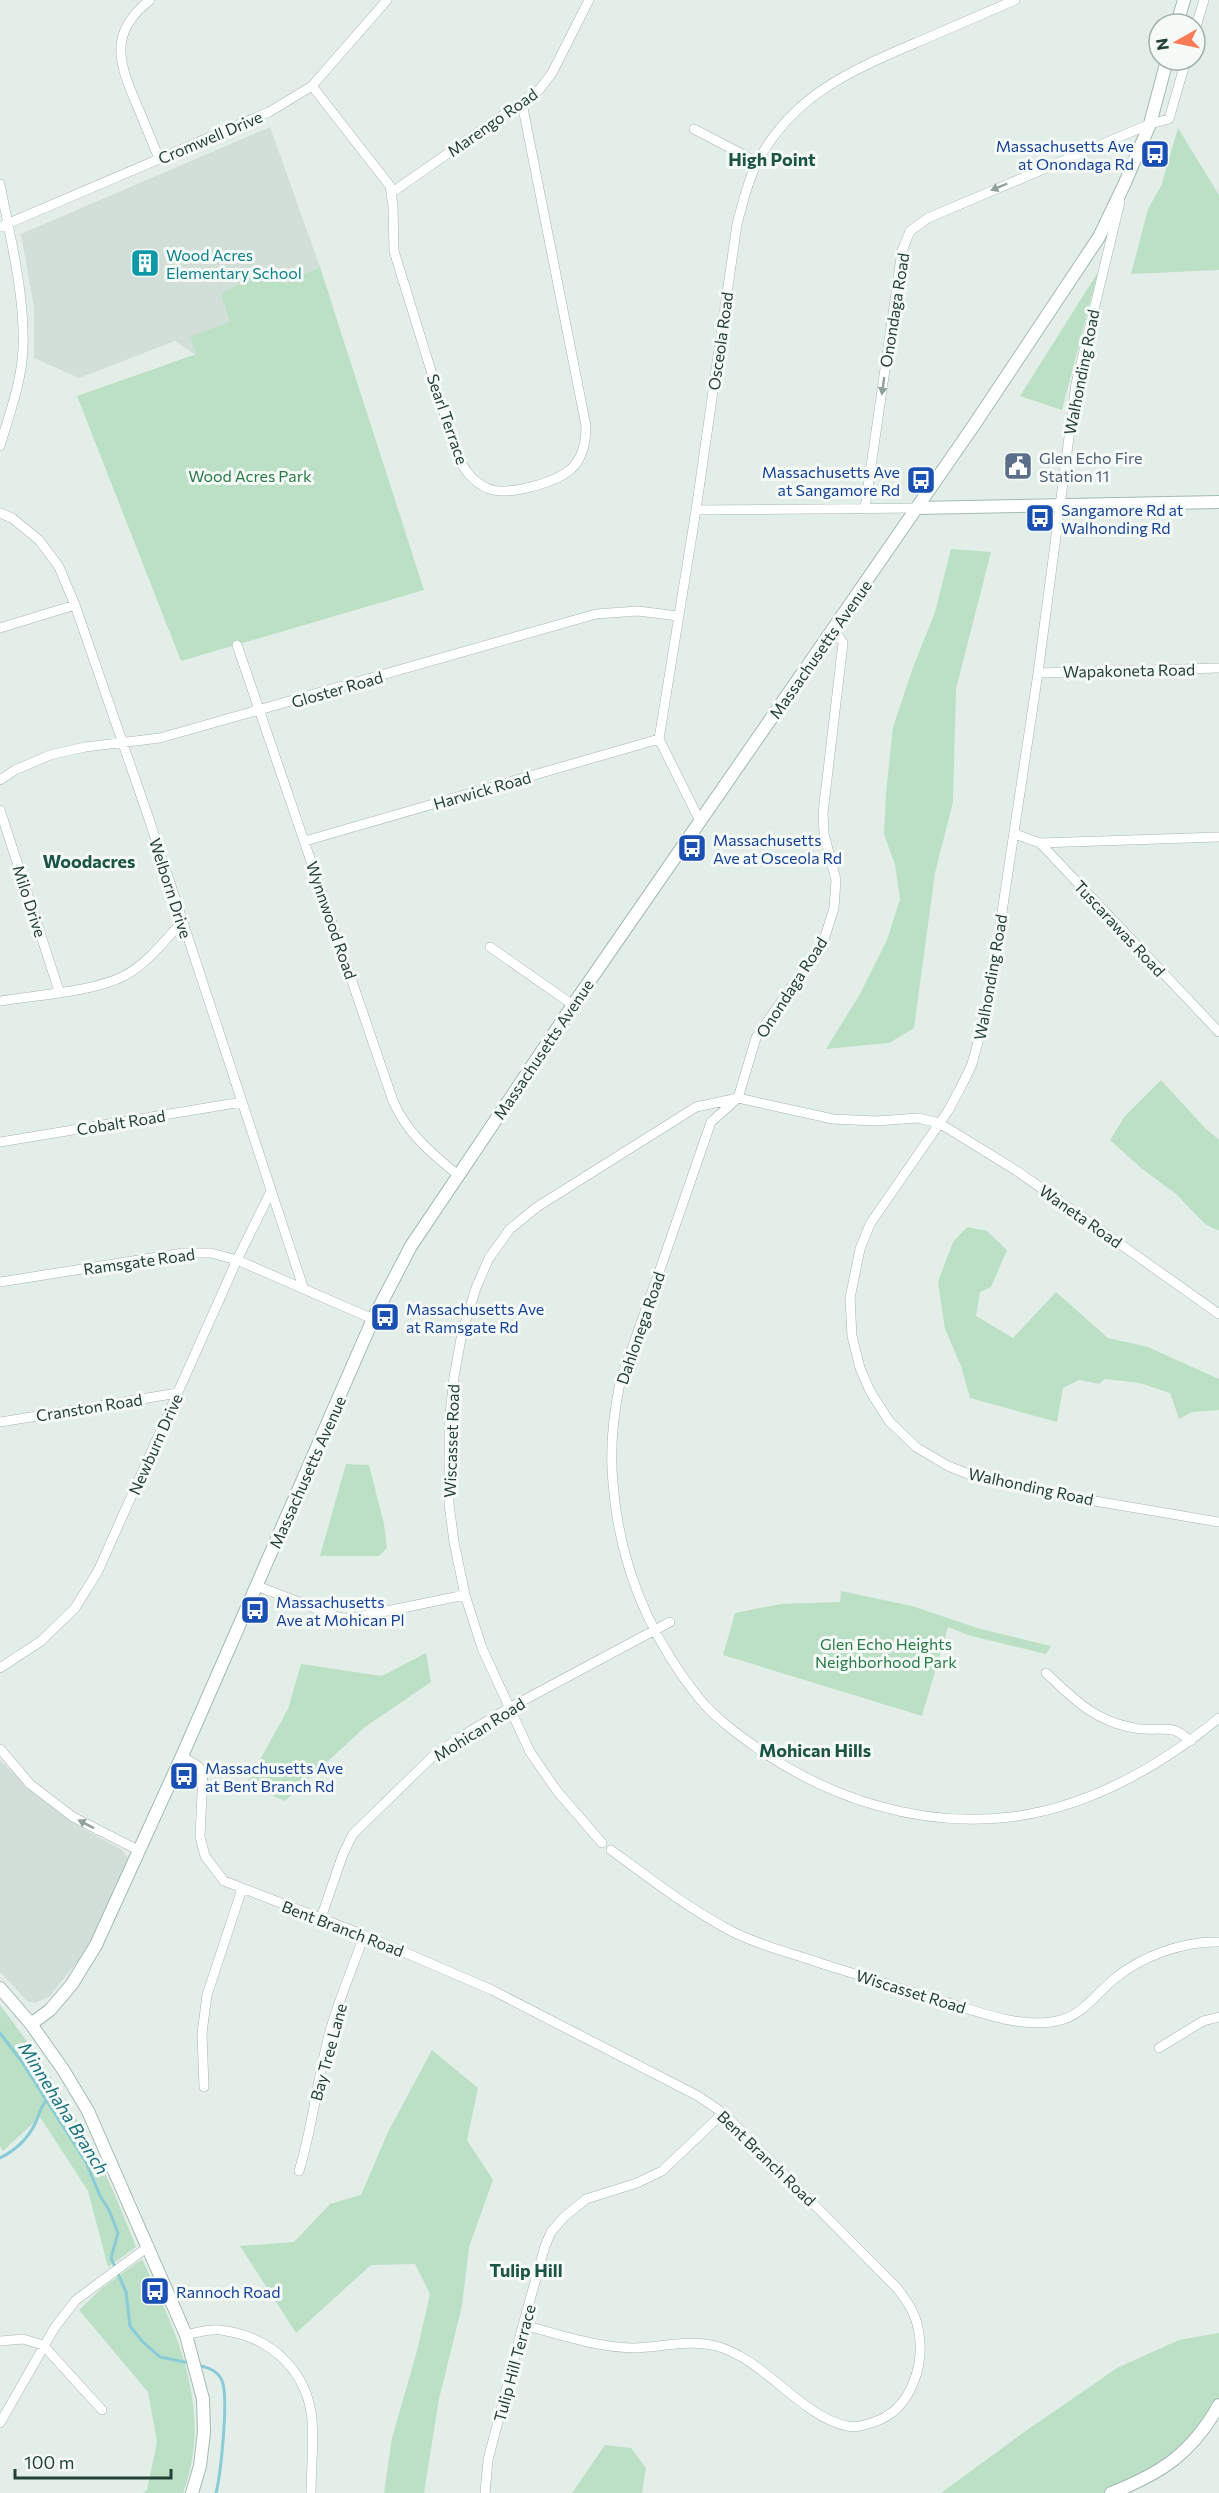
<svg xmlns="http://www.w3.org/2000/svg" width="1219" height="2493" viewBox="0 0 1219 2493" font-family="Commissioner,sans-serif">
	<style>
		.built { fill: #d2ded8 }
		.green { fill: #bce0c5 }
		.lines { fill: none; stroke-linecap: round; stroke-linejoin: round }
		.stream { stroke: #89cbd6; stroke-width: 3 }
		.street-casing { stroke: #a6b7b0; stroke-width: 10 }
		.secondary-casing { stroke: #a1bbb1; stroke-width: 14 }
		.street { stroke: #fff; stroke-width: 9 }
		.secondary { stroke: #fff; stroke-width: 12 }
		.oneway { fill: #90a09c }
		.labels { text-anchor: middle; dominant-baseline: central; stroke-width: 6; stroke-linejoin: round; paint-order: stroke }
		.street-label { font-size: 16px; fill: #224138; stroke: #f5faf7 }
		.transit-label { font-size: 16px; fill: #164399; stroke: #f5faf7; text-anchor: start }
		.culture-label { font-size: 16px; fill: #0d838f; stroke: #f5faf7; text-anchor: start }
		.service-label { font-size: 16px; fill: #4e5e75; stroke: #f5faf7; text-anchor: start }
		.park-label { font-size: 16px; fill: #297b47; stroke: #f5faf7 }
		.neighbourhood-label { font-size: 18px; font-weight: bold; fill: #1c5546; stroke: #f5faf7 }
		.water-label { font-size: 18px; font-style: italic; fill: #187181; stroke: #f5faf7 }
	</style>
	<rect width="100%" height="100%" fill="#e4eee9"/>
	<!-- built -->
	<path class="built" d="M270,127L320,267L286,283L238,341L197,356L175,341L79,378L34,358V308L21,234Z
		M0,1760L36,1795L78,1826L121,1849L129,1859L114,1894L82,1956L49,1997L35,2003L27,2001L0,1972Z"/>
	<!-- green -->
	<path class="green" d="M1178,128L1219,195V270L1131,274L1148,209L1161,186Z
		M272,267L286,283L320,267L424,590L181,661L77,396L205,351L197,354L190,337L230,322L221,294Z
		M1098,272L1062,410L1020,396Z
		M951,549L991,552L956,689L953,802L935,873L914,1028L889,1043L826,1049L860,994L887,940L900,899L895,865L884,834L886,793L893,727L912,670L935,612Z
		M1161,1080L1204,1127L1219,1140V1231L1205,1224L1176,1194L1141,1168L1110,1140L1125,1116Z
		M967,1227L987,1231L1007,1250L991,1287L980,1292L976,1316L1013,1338L1056,1292L1108,1338L1148,1347L1219,1379V1410L1192,1412L1179,1419L1170,1393L1140,1383L1105,1379L1099,1384L1079,1380L1063,1388L1057,1422L970,1398L961,1366L945,1329L938,1282L953,1242Z
		M346,1464L369,1465L384,1524L387,1548L379,1556H320Z
		M841,1591L912,1606L977,1628L1051,1646L1046,1654L971,1636L948,1627L922,1716L723,1655L735,1613L781,1604L840,1602Z
		M426,1653L431,1682L365,1727L285,1801L246,1785L288,1709L301,1664L382,1676Z
		M0,2005C40,2057 75,2112 104,2171C116,2196 126,2222 136,2247L108,2267L88,2191L40,2117L3,2151L0,2146Z
		M432,2050L478,2088L467,2140L493,2180L469,2247L462,2306L439,2399L424,2493H384L392,2438L417,2351L430,2294L415,2264L371,2265L296,2333L240,2246L294,2242L330,2204L361,2195L388,2132Z
		M142,2259C177,2333 214,2410 183,2493H143L147,2490L157,2442L148,2392L79,2310L101,2289Z
		M1219,2333V2405L1177,2459L1111,2493H941L1027,2430L1117,2368L1179,2340Z
		M605,2445L631,2448L646,2468L642,2493H572Z"/>
	<g class="lines">
		<!-- stream -->
		<path class="stream" d="M0,2033L22,2062L86,2162L100,2196L109,2210L118,2233L111,2258L126,2292L130,2326L142,2341L160,2357L189,2363
			M0,2158C16,2150 27,2140 35,2124C39,2116 40,2107 46,2101
			M198,2365C209,2368 220,2371 223,2384C228,2403 221,2473 216,2493"/>
		<!-- street casing -->
		<g class="street-casing">
			<path id="street" d="M150,0C109,32 118,61 136,103C144,121 151,140 159,158
				M1195,30L1204,0
				M312,86L390,186L393,206L394,251L458,458C465,470 473,482 487,488C506,497 555,483 571,469C583,458 586,441 586,426L522,103
				M694,129L757,162
				M0,184C10,237 25,294 23,348C22,381 9,415 0,446
				M391,193L539,90L552,73L589,0
				M1120,202L1076,384L1038,673L988,1005L972,1064L963,1083L948,1111L870,1224L860,1249L850,1298L852,1336L860,1368L870,1391L889,1421L916,1447L948,1466L971,1475L1065,1496L1219,1522
				M0,227L269,112L312,86L387,0
				M865,508L902,251L910,231L928,218L1150,124L1169,119L1186,60
				M696,510L917,508
				M0,513L12,518L39,540L59,567L75,605L149,819L303,1287
				M0,628L75,605
				M834,629L843,643L823,813L824,834L836,880L834,908L824,940L756,1038L738,1098L711,1122C693,1175 674,1228 656,1281C647,1305 639,1330 630,1354C626,1365 621,1377 619,1388C613,1418 610,1453 613,1483C619,1562 649,1635 698,1697C714,1717 736,1733 757,1748C830,1799 921,1828 1011,1817C1089,1807 1159,1767 1219,1718
				M237,645L393,1101C407,1133 431,1153 458,1175
				M1038,673L1219,668
				M0,780L15,770L50,755L85,747L160,738L596,614L638,611L678,616
				M0,810L59,991
				M700,821L659,739L696,510L737,224C743,203 747,182 757,163C792,95 852,70 918,42C950,28 982,14 1015,0
				M1015,834L1040,843L1219,1032
				M305,841L659,739
				M1040,843L1219,837
				M490,947L573,1005
				M0,1001C36,995 93,992 124,976C147,964 164,941 182,922
				M0,1142L242,1102
				M0,1282L183,1253H211L237,1260L373,1319
				M0,1422L178,1393
				M257,1586L338,1617L348,1619L465,1595
				M0,1668L41,1641L75,1608L98,1571L237,1260L271,1191
				M1046,1673C1074,1699 1094,1721 1134,1728C1146,1731 1166,1727 1176,1731C1181,1733 1186,1738 1191,1741
				M0,1749L30,1784L73,1817L138,1850
				M182,1756L199,1767L203,1773L200,1837L205,1856L224,1881L364,1935L492,1990L698,2096L723,2113L897,2288C906,2300 915,2312 918,2328C926,2364 911,2410 874,2422C865,2425 857,2428 847,2426C800,2416 765,2359 716,2346C690,2339 661,2347 635,2348C598,2348 559,2334 523,2325
				M602,1843L557,1791L530,1752L482,1648L465,1595L454,1542L449,1504V1424L454,1377L462,1333L476,1288L489,1258L510,1229L537,1207L696,1107L738,1098L833,1119L876,1121L918,1118L939,1123L1017,1171L1219,1314
				M611,1850C649,1878 688,1908 731,1931C758,1945 791,1953 820,1963C861,1976 901,1989 942,2001C977,2011 1020,2029 1057,2021C1082,2016 1095,1995 1114,1979C1142,1956 1183,1941 1219,1942
				M321,1918L343,1854L353,1834L432,1757L465,1734L509,1708L670,1622
				M1159,2048L1203,2021L1219,2017
				M204,2087L202,2033L207,1995L242,1889
				M299,2171C313,2126 317,2080 329,2035C338,2001 353,1968 364,1935
				M186,2335C195,2333 205,2330 213,2330C219,2329 226,2331 232,2332C275,2341 308,2374 312,2420C314,2444 311,2469 311,2493
				M0,2341L23,2339L43,2345L102,2410
				M0,2423L55,2327L76,2300L149,2246
				M485,2493L488,2460L523,2325L545,2246L551,2232L564,2217L586,2199L637,2183L662,2171L723,2113"/>
		</g>
		<!-- secondary casing -->
		<g class="secondary-casing">
			<path id="secondary" d="M1177,24L1184,0
				M917,508L1219,502
				M0,1988L31,2024L64,2071L88,2111L186,2335L203,2399L204,2432L200,2466L192,2493
				M31,2024L50,2010L72,1984L96,1945L182,1756L373,1319L411,1246L573,1005L974,425L1099,237L1124,185L1150,124L1167,60
				M1111,2493C1162,2473 1191,2454 1219,2405"/>
		</g>
		<!-- street -->
		<use href="#street" class="street"/>
		<!-- secondary -->
		<use href="#secondary" class="secondary"/>
	</g>
	<!-- one-way arrows -->
	<defs><path id="oneway-solid" d="M-6-.8H1V-3.2L6.5 0L1 3.2V.8H-6Z" transform="scale(1.5)"/></defs>
	<g class="oneway">
		<use href="#oneway-solid" transform="translate(999 187) rotate(157)"/>
		<use href="#oneway-solid" transform="translate(883 386) rotate(98)"/>
		<use href="#oneway-solid" transform="translate(86 1824) rotate(-153)"/>
	</g>
	<!-- icons -->
	<defs>
		<g id="bus-square" transform="scale(1.5)"><rect x="-9" y="-9" width="18" height="18" rx="4" fill="#1a4fb4" stroke="#f5faf7"/><path d="M-5-6H5V4H4V6H2V4H-2V6H-4V4H-5ZM-3.5-4V0h7V-4ZM-3.5 1.2v1.5H-2V1.2ZM2 1.2v1.5H3.5V1.2Z" fill="#fff"/></g>
		<g id="building-square" transform="scale(1.5)"><rect x="-9" y="-9" width="18" height="18" rx="4" fill="#0f9aa8" stroke="#f5faf7"/><path d="M-4-6H4V6H1V3H-1V6H-4ZM-2.5-4.3h1.7v1.8h-1.7ZM.8-4.3h1.7v1.8H.8ZM-2.5-1h1.7V.8h-1.7ZM.8-1h1.7V.8H.8Z" fill="#fff"/></g>
		<g id="civic-square" transform="scale(1.5)"><rect x="-9" y="-9" width="18" height="18" rx="4" fill="#5c6f8a" stroke="#f5faf7"/><path d="M-.6-6.5H3V-4.5H.6V-3L4-1V1h2V6H-6V1h2V-1L-.6-3ZM-1.2 2.5V6h2.4V2.5Z" fill="#fff"/></g>
	</defs>
	<g fill-rule="evenodd">
		<use href="#bus-square" x="1155" y="154"/>
		<use href="#building-square" x="145" y="263"/>
		<use href="#civic-square" x="1018" y="466"/>
		<use href="#bus-square" x="921" y="480"/>
		<use href="#bus-square" x="1040" y="518"/>
		<use href="#bus-square" x="692" y="848"/>
		<use href="#bus-square" x="385" y="1317"/>
		<use href="#bus-square" x="255" y="1610"/>
		<use href="#bus-square" x="184" y="1776"/>
		<use href="#bus-square" x="155" y="2291"/>
	</g>
	<g class="labels">
		<!-- street labels -->
		<g class="street-label">
			<text transform="translate(492 122) rotate(-35)">Marengo Road</text>
			<text transform="translate(210 137) rotate(-23)">Cromwell Drive</text>
			<text transform="translate(894 310) rotate(-81)">Onondaga Road</text>
			<text transform="translate(720 341) rotate(-82)">Osceola Road</text>
			<text transform="translate(1081 372) rotate(-79)">Walhonding Road</text>
			<text transform="translate(448 419) rotate(71)">Searl Terrace</text>
			<text transform="translate(820 649) rotate(-55)">Massachusetts Avenue</text>
			<text transform="translate(1129 670) rotate(-1)">Wapakoneta Road</text>
			<text transform="translate(337 689) rotate(-16)">Gloster Road</text>
			<text transform="translate(482 790) rotate(-16)">Harwick Road</text>
			<text transform="translate(171 888) rotate(72)">Welborn Drive</text>
			<text transform="translate(30 901) rotate(72)">Milo Drive</text>
			<text transform="translate(332 920) rotate(71)">Wynnwood Road</text>
			<text transform="translate(1120 928) rotate(47)">Tuscarawas Road</text>
			<text transform="translate(990 977) rotate(-80)">Walhonding Road</text>
			<text transform="translate(791 987) rotate(-57)">Onondaga Road</text>
			<text transform="translate(543 1049) rotate(-56)">Massachusetts Avenue</text>
			<text transform="translate(121 1122) rotate(-9)">Cobalt Road</text>
			<text transform="translate(1081 1216) rotate(35)">Waneta Road</text>
			<text transform="translate(139 1261) rotate(-8)">Ramsgate Road</text>
			<text transform="translate(640 1328) rotate(-71)">Dahlonega Road</text>
			<text transform="translate(89 1407) rotate(-9)">Cranston Road</text>
			<text transform="translate(451 1441) rotate(-88)">Wiscasset Road</text>
			<text transform="translate(155 1444) rotate(-66)">Newburn Drive</text>
			<text transform="translate(307 1472) rotate(-66)">Massachusetts Avenue</text>
			<text transform="translate(1031 1486) rotate(12)">Walhonding Road</text>
			<text transform="translate(479 1729) rotate(-32)">Mohican Road</text>
			<text transform="translate(343 1928) rotate(21)">Bent Branch Road</text>
			<text transform="translate(911 1991) rotate(17)">Wiscasset Road</text>
			<text transform="translate(328 2052) rotate(-75)">Bay Tree Lane</text>
			<text transform="translate(767 2158) rotate(44)">Bent Branch Road</text>
			<text transform="translate(514 2363) rotate(-75)">Tulip Hill Terrace</text>
		</g>
		<!-- transit labels -->
		<g class="transit-label">
			<text x="1134" y="145" text-anchor="end">Massachusetts Ave<tspan x="1134" dy="18">at Onondaga Rd</tspan></text>
			<text x="900" y="471" text-anchor="end">Massachusetts Ave<tspan x="900" dy="18">at Sangamore Rd</tspan></text>
			<text x="1061" y="509">Sangamore Rd at<tspan x="1061" dy="18">Walhonding Rd</tspan></text>
			<text x="713" y="839">Massachusetts<tspan x="713" dy="18">Ave at Osceola Rd</tspan></text>
			<text x="406" y="1308">Massachusetts Ave<tspan x="406" dy="18">at Ramsgate Rd</tspan></text>
			<text x="276" y="1601">Massachusetts<tspan x="276" dy="18">Ave at Mohican Pl</tspan></text>
			<text x="205" y="1767">Massachusetts Ave<tspan x="205" dy="18">at Bent Branch Rd</tspan></text>
			<text x="176" y="2291">Rannoch Road</text>
		</g>
		<!-- culture labels -->
		<g class="culture-label">
			<text x="166" y="254">Wood Acres<tspan x="166" dy="18">Elementary School</tspan></text>
		</g>
		<!-- service labels -->
		<g class="service-label">
			<text x="1039" y="457">Glen Echo Fire<tspan x="1039" dy="18">Station 11</tspan></text>
		</g>
		<!-- park labels -->
		<g class="park-label">
			<text x="250" y="475">Wood Acres Park</text>
			<text x="886" y="1643">Glen Echo Heights<tspan x="886" dy="18">Neighborhood Park</tspan></text>
		</g>
		<!-- neighbourhood labels -->
		<g class="neighbourhood-label">
			<text x="772" y="159">High Point</text>
			<text x="89" y="861">Woodacres</text>
			<text x="815" y="1750">Mohican Hills</text>
			<text x="526" y="2270">Tulip Hill</text>
		</g>
		<!-- water labels -->
		<g class="water-label">
			<text transform="translate(64 2108) rotate(58)">Minnehaha Branch</text>
		</g>
	</g>
	<!-- north arrow -->
	<g transform="translate(1177 42) rotate(261)"><circle r="28" fill="#f5faf7" stroke="#a1b0ab" stroke-width="1.5"/>
	<path d="M0-4.5L10 22L0 15L-10 22Z" fill="#fa7b56"/>
	<text y="-9" font-size="16" font-weight="bold" text-anchor="middle" fill="#224138">N</text>
	</g>
	<!-- scale -->
	<path d="M15 2469v9h156v-9" fill="none" stroke="#224138" stroke-width="3"/>
	<text x="24" y="2469" font-size="18" fill="#224138" stroke="#f5faf7" stroke-width="4.5" paint-order="stroke">100 m</text>
</svg>
